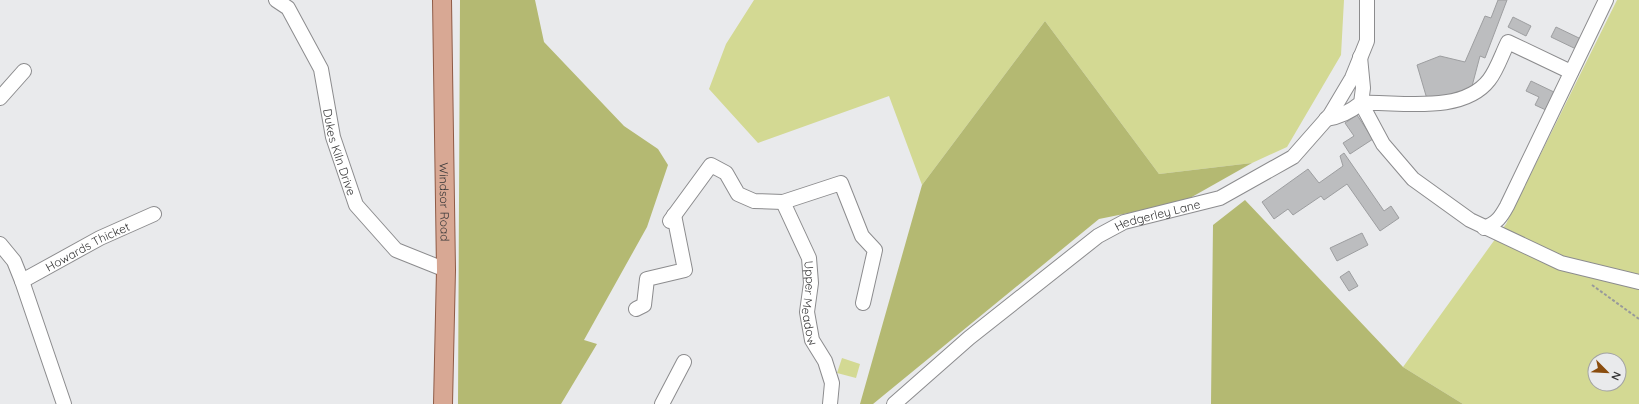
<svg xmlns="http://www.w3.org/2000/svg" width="1639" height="404" viewBox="0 0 1639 404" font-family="Quicksand,sans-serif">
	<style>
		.green { fill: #d3d993; fill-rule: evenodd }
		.forest { fill: #b4b972 }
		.building { fill: #bcbdbf; stroke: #9d9ea0 }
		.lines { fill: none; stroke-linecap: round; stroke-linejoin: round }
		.minor-casing { stroke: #8c8c8e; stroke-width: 16 }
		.major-casing { stroke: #8f5b46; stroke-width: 20 }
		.path { stroke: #98999b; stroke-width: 2; stroke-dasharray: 3 2; stroke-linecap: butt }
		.minor { stroke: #fff; stroke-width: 14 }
		.major { stroke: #d8a894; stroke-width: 18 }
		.labels { text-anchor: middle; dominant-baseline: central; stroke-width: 3; stroke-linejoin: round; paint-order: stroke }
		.street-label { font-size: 12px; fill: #373738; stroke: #e9eaec }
	</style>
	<rect width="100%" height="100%" fill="#e9eaec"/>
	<!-- green -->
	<path class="green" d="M754,0H1344L1341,55L1287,147L1252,163L1159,174L1045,21L922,185L889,96L758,143L709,89L726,44Z
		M1617,0H1639V404H1463L1403,367L1506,224ZM1595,360H1619V384H1595Z
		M842,358L860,364L856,378L837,373Z"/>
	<!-- forest -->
	<path class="forest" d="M460,0H535L544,42L624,126L658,149L668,165L647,227L584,340L597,344L561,404H458Z
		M1045,21L1159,174L1252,163L1183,202L1099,219L873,404H860L922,185Z
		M1245,200L1403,367L1463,404H1211L1213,225Z"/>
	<!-- building -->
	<path class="building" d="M1498,0H1507L1485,58L1480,56L1471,90L1427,99L1417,65L1440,56L1465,62L1485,16L1491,18Z
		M1513,17L1531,26L1526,36L1508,27Z
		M1556,27L1581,39L1576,49L1551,37Z
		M1531,81L1556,93L1548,111L1535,105L1539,97L1526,91Z
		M1357,115L1373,139L1350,154L1343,143L1354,136L1345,123Z
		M1344,153L1384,211L1391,206L1399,218L1380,231L1347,184L1324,200L1321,196L1293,215L1288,209L1274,219L1262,202L1308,169L1319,183L1343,166L1340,156Z
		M1362,233L1368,245L1337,261L1330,248Z
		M1349,271L1358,286L1349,291L1340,277Z"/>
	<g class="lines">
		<!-- minor casing -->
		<g class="minor-casing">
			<g id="minor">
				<path id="s1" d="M276,0L288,8L321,69L333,137L356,205L396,250L446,270"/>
				<path d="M1571,72L1508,42C1502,54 1497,70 1489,80C1462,115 1398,101 1361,103L1383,144L1413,179L1470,220L1561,263L1639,282"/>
				<path d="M0,98L24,71"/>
				<path d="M1326,119C1340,117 1350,112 1361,103L1363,88L1360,57"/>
				<path id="s2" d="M783,202L809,258L811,283L807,312L812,340L825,361L832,383L830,404"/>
				<path d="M670,221L711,165L726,173L738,194L754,201L783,202L841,183L862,236L875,250L863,303"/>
				<path d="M1484,228C1497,223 1501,217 1507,206L1606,0"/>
				<path d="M0,244L14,261L22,281L64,404"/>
				<path id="s3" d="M22,281L100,238L154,214"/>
				<path d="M636,309L644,305L647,279L685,270L674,215"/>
				<path d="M662,404L684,362"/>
				<path id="s4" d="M894,404L969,338L1098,236L1124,222L1220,198L1293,157L1330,115L1352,78L1367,41V0"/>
			</g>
		</g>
		<!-- major casing -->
		<g class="major-casing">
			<g id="major">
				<path id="s5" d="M442,0L446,270L443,404"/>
			</g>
		</g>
		<!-- path -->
		<path class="path" d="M1592,285L1639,319"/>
		<!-- minor -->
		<use href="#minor" class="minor"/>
		<!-- major -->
		<use href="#major" class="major"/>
	</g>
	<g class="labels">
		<!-- street labels -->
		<g class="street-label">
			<text stroke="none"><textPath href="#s1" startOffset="169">Dukes Kiln Drive</textPath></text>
			<text stroke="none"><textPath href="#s5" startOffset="202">Windsor Road</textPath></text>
			<text stroke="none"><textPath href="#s4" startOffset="328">Hedgerley Lane</textPath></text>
			<text stroke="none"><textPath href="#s3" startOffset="74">Howards Thicket</textPath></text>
			<text stroke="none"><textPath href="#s2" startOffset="107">Upper Meadow</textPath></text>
		</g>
	</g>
	<!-- north arrow -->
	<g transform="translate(1607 372) rotate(114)"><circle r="19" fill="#e9eaec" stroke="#a2a2a4"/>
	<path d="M0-3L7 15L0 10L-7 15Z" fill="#8a4d0f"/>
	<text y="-6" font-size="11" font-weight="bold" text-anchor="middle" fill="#373738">N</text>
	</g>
</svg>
